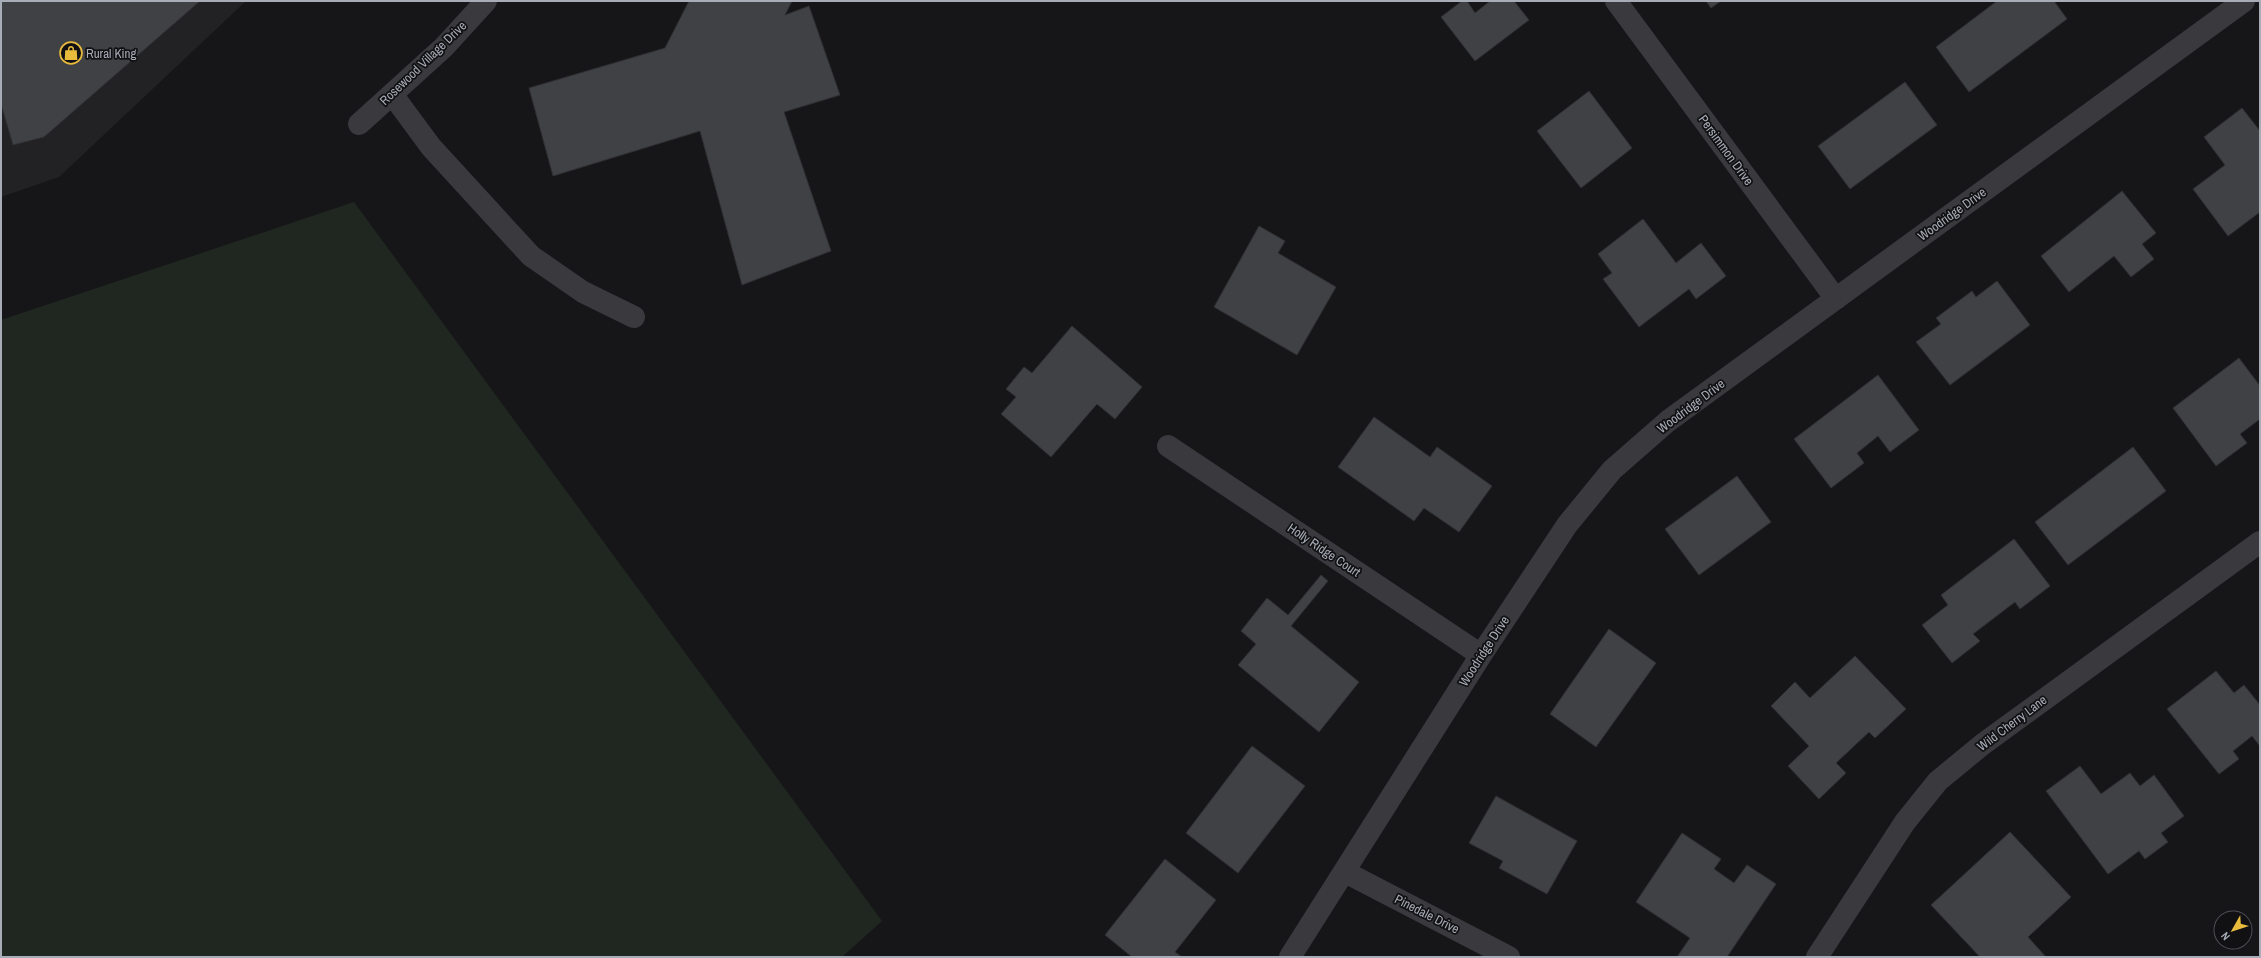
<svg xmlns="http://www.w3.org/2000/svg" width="2261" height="958" viewBox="0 0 2261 958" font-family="'Archivo Narrow',sans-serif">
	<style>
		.built { fill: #222225 }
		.green { fill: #202721 }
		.building { fill: #404145; stroke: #303033 }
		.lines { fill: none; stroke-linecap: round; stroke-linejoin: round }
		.minor { stroke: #39393e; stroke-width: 22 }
		.labels { text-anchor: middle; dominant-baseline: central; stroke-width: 3.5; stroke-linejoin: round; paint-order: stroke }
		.poi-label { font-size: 13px; fill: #a8acb7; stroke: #111113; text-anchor: start }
		.street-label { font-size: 13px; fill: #a8acb7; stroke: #111113 }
	</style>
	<rect width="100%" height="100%" fill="#161618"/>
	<!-- built -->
	<path class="built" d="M1,1H246L59,177L1,197Z"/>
	<!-- green -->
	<path class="green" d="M354,202L882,921L842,957H1V320Z"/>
	<!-- building -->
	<path class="building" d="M1,1H200L44,137L13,145L1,104Z
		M689,1H792L785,15L809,6L840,95L784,112L831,251L742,285L700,131L553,176L529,88L665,48Z
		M1462,1H1467L1475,13L1490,1H1514L1529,20L1475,61L1441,17Z
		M1706,1H1721L1711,8Z
		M1997,1H2054L2067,19L1969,92L1936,47Z
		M1905,82L1937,125L1850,189L1818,146Z
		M1589,91L1632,148L1581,188L1537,131Z
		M2242,108L2260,131V212L2228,236L2193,189L2225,165L2204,137Z
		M2122,191L2156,233L2142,244L2154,259L2131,277L2114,256L2069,292L2041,256Z
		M1643,219L1676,263L1701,243L1726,276L1696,299L1689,289L1639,327L1603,279L1612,273L1598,254Z
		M1259,226L1285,241L1278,253L1336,287L1297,355L1214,307Z
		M1997,281L2030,325L1950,385L1916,342L1941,324L1936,318L1972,291L1976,297Z
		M1072,326L1142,387L1115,419L1097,404L1051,457L1001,414L1016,397L1006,389L1024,367L1032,373Z
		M2239,358L2260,386V419L2240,434L2247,443L2216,466L2173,408Z
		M1878,375L1919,430L1890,452L1878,436L1857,453L1864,463L1831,488L1794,439Z
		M1374,417L1430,457L1437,447L1492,486L1459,532L1424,508L1414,521L1338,467Z
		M2133,447L2166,491L2068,565L2035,522Z
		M1737,476L1771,522L1699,575L1665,529Z
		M2014,539L2050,586L2020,609L2015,602L1973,634L1980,641L1952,663L1922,625L1948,605L1941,595Z
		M1321,575L1328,581L1291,626L1359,682L1319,732L1238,665L1256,644L1241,631L1267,598L1288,615Z
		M1609,629L1656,663L1596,747L1550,714Z
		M1855,656L1906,709L1875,738L1869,732L1836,763L1846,773L1819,799L1788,766L1809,746L1771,706L1795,682L1810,698Z
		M2216,671L2234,693L2244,685L2260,705V746L2252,736L2233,751L2239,759L2219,774L2167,709Z
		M1252,746L1305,786L1238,873L1186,833Z
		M2080,766L2101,794L2130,773L2140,786L2154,775L2184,816L2161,833L2168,842L2145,859L2139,851L2108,874L2046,791Z
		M1496,796L1577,841L1547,894L1499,868L1503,861L1469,843Z
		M2010,832L2071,897L2028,937L2046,957H1980L1931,905Z
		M1682,833L1721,859L1714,869L1734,883L1747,865L1776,884L1727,957H1677L1690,938L1636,902Z
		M1165,859L1216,900L1175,952L1182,957H1132L1105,935Z"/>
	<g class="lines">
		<!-- minor -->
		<path class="minor" d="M1616,1L1836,299
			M392,94L431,147L531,256L583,292L634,317
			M359,124L444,47L486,1
			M1168,446L1481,655
			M1345,872L1509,957
			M1290,957L1481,655L1567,525L1612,470L1668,421L2244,1
			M1817,957L1905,822L1938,781L1983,744L2260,542"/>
	</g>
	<!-- icons -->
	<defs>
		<g id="shop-ring" transform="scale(1.15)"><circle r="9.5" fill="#111113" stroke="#e8bb3d" stroke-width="1.5"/><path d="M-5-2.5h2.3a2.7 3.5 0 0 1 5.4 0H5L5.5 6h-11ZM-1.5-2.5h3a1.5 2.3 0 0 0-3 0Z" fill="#e8bb3d"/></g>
	</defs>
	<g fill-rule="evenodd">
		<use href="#shop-ring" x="71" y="53"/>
	</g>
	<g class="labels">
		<!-- poi labels -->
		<g class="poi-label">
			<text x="86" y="53">Rural King</text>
		</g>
		<!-- street labels -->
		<g class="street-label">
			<text transform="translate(423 63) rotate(-44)">Rosewood Village Drive</text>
			<text transform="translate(1726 150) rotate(54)">Persimmon Drive</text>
			<text transform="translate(1952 214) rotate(-36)">Woodridge Drive</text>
			<text transform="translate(1691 406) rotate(-37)">Woodridge Drive</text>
			<text transform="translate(1324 550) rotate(34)">Holly Ridge Court</text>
			<text transform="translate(1484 651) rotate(-57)">Woodridge Drive</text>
			<text transform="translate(2012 723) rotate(-37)">Wild Cherry Lane</text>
			<text transform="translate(1427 914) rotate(27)">Pinedale Drive</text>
		</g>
	</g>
	<!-- border -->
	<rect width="2261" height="958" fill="none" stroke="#a8acb7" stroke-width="4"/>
	<!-- north arrow -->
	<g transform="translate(2233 930) rotate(231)"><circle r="19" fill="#111113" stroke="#4d4f55"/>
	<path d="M0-3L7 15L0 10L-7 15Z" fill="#e8bb3d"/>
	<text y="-6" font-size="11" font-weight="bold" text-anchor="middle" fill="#a8acb7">N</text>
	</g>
</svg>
